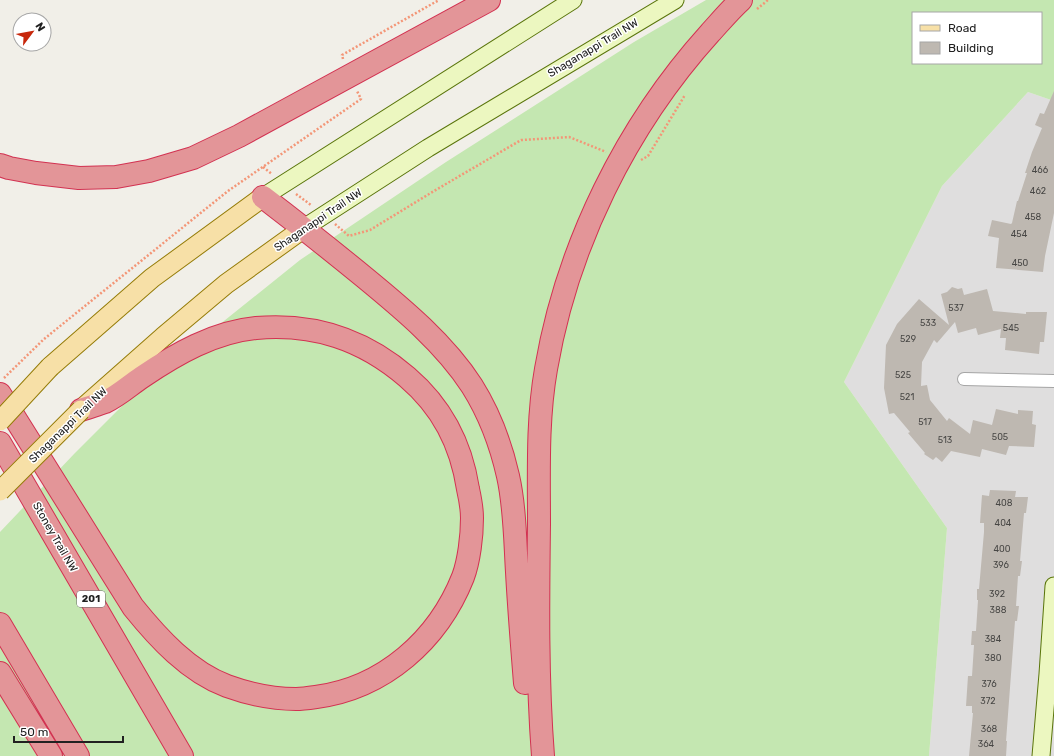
<svg xmlns="http://www.w3.org/2000/svg" width="1054" height="756" viewBox="0 0 1054 756" font-family="Rubik,sans-serif">
	<style>
		.residential { fill: #dfdede }
		.grass { fill: #c4e7b1; fill-rule: evenodd }
		.building { fill: #beb8b1 }
		.lines { fill: none; stroke-linecap: round; stroke-linejoin: round }
		.street-casing { stroke: #a5a5a5; stroke-width: 14 }
		.secondary-casing { stroke: #5a750b; stroke-width: 19 }
		.primary-casing { stroke: #957c08; stroke-width: 21 }
		.highway-casing { stroke: #d23251; stroke-width: 24 }
		.path { stroke: #f39677; stroke-width: 2.5; stroke-dasharray: 2 2; stroke-linecap: butt }
		.street { stroke: #fff; stroke-width: 12 }
		.secondary { stroke: #ecf7c0; stroke-width: 17 }
		.primary { stroke: #f7e0a7; stroke-width: 19 }
		.highway { stroke: #e39598; stroke-width: 22 }
		.primary-bridge-casing { stroke: #957c08; stroke-width: 21; stroke-linecap: butt }
		.primary-bridge { stroke: #f7e0a7; stroke-width: 19 }
		.labels { text-anchor: middle; dominant-baseline: central; stroke-width: 3; stroke-linejoin: round; paint-order: stroke }
		.number-label { font-size: 9px; fill: #484745 }
		.shield { fill: #fff; stroke: #646464; stroke-width: 1 }
		.shield-label { font-size: 10px; font-weight: bold; fill: #212121 }
		.street-label { font-size: 11px; fill: #212121; stroke: #fff }
	</style>
	<rect width="100%" height="100%" fill="#f1efe8"/>
	<!-- residential -->
	<path class="residential" d="M1028,92L1054,101V756H929L947,528L844,382L942,186Z"/>
	<!-- grass -->
	<path class="grass" d="M706,0H1054V101L1028,92L942,186L844,382L947,528L929,756H0V532L74,454L138,390L300,260L446,162L634,42ZM913,13H1041V63H913Z"/>
	<!-- building -->
	<path class="building" d="M1054,91V213L1045,256L1043,272L996,268L999,238L988,236L992,220L1011,224L1012,223L1017,201H1018L1027,173H1025L1032,152L1042,128L1035,125L1040,113L1044,114Z
		M952,287L958,289L962,288L964,295L987,289L993,311L1026,314V312H1047L1044,342H1040L1039,354L1005,350L1006,338H1000L1001,329L978,335L976,328L958,333L955,322L937,343L934,340L922,362L921,386L927,385L930,400L947,421L949,418L970,434L973,420L992,425L996,409L1018,414V410L1033,411L1032,424L1036,425L1034,447L1009,446L1006,455L982,449L980,457L951,451L942,462L936,457L933,460L924,454L925,453L908,433L910,432L894,413L889,414L884,388L886,345L897,324L919,299L949,325L941,294L947,292Z
		M990,490L1016,491L1015,497H1028L1026,513H1024L1020,561H1022L1020,576H1018L1016,606H1019L1017,621H1015L1006,741H1007L1006,756H969L973,713H972V706H966L968,676H972L974,645H971L972,631H976L978,600H977V589H979L984,532V523H980L982,495L989,496Z"/>
	<g class="lines">
		<!-- street casing -->
		<g class="street-casing">
			<path id="street" d="M964,379L1054,381"/>
		</g>
		<!-- secondary casing -->
		<g class="secondary-casing">
			<path id="secondary" d="M263,197L573,0
				M304,228L428,148L675,0
				M1041,756L1048,674L1054,586"/>
		</g>
		<!-- primary casing -->
		<g class="primary-casing">
			<path id="primary" d="M50,367L152,278L263,197
				M85,406L163,337L226,284L304,228"/>
		</g>
		<!-- highway casing -->
		<g class="highway-casing">
			<path id="highway" d="M0,165L9,168L36,173L79,178L116,177L149,171L193,158L239,136L489,0
				M263,197C297,223 331,250 364,277C403,309 445,344 472,386C489,413 501,445 508,476C515,507 515,540 517,572C519,609 522,646 525,683
				M0,394L133,607C158,638 189,672 227,686C249,694 273,699 296,699C302,699 309,698 316,697C384,688 438,640 463,577C469,561 472,536 472,518C472,509 470,498 468,489C461,443 442,407 407,377C363,339 314,323 256,328C214,332 176,354 142,377C130,385 118,396 105,402C97,405 89,407 81,410
				M0,443L182,756
				M0,624L78,756
				M0,673L51,756
				M543,756C537,679 538,601 539,524C539,472 537,420 546,369C567,246 626,126 710,33C720,22 730,10 741,0"/>
		</g>
		<!-- path -->
		<path class="path" d="M757,9L768,0
			M343,59L342,55L439,0
			M641,160L648,156L685,95
			M263,167L272,174
			M296,194L311,205
			M335,224L349,236L370,230L434,191L521,140L569,137L606,152
			M4,378L44,339L228,191L361,99L357,91"/>
		<!-- street -->
		<use href="#street" class="street"/>
		<!-- secondary -->
		<use href="#secondary" class="secondary"/>
		<!-- primary -->
		<use href="#primary" class="primary"/>
		<!-- highway -->
		<use href="#highway" class="highway"/>
		<!-- primary-bridge casing -->
		<g class="primary-bridge-casing">
			<path id="primary-bridge" d="M0,421L50,367
				M0,491L81,410"/>
		</g>
		<!-- primary-bridge -->
		<use href="#primary-bridge" class="primary-bridge"/>
	</g>
	<g class="labels">
		<!-- number labels -->
		<g class="number-label">
			<text x="1040" y="170">466</text>
			<text x="1038" y="191">462</text>
			<text x="1033" y="217">458</text>
			<text x="1019" y="234">454</text>
			<text x="1020" y="263">450</text>
			<text x="956" y="308">537</text>
			<text x="928" y="323">533</text>
			<text x="1011" y="328">545</text>
			<text x="908" y="339">529</text>
			<text x="903" y="375">525</text>
			<text x="907" y="397">521</text>
			<text x="925" y="422">517</text>
			<text x="1000" y="437">505</text>
			<text x="945" y="440">513</text>
			<text x="1004" y="503">408</text>
			<text x="1003" y="523">404</text>
			<text x="1002" y="549">400</text>
			<text x="1001" y="565">396</text>
			<text x="997" y="594">392</text>
			<text x="998" y="610">388</text>
			<text x="993" y="639">384</text>
			<text x="993" y="658">380</text>
			<text x="989" y="684">376</text>
			<text x="988" y="701">372</text>
			<text x="989" y="729">368</text>
			<text x="986" y="744">364</text>
		</g>
		<!-- shield labels -->
		<rect class="shield" x="77" y="591" width="28" height="16" rx="3"/>
		<g class="shield-label">
			<text x="91" y="599">201</text>
		</g>
		<!-- street labels -->
		<g class="street-label">
			<text transform="translate(593 48) rotate(-31)">Shaganappi Trail NW</text>
			<text transform="translate(318 220) rotate(-34)">Shaganappi Trail NW</text>
			<text transform="translate(68 425) rotate(-44)">Shaganappi Trail NW</text>
			<text transform="translate(55 537) rotate(60)">Stoney Trail NW</text>
		</g>
	</g>
	<!-- legend -->
	<rect x="912" y="12" width="130" height="52" fill="#ffffff" stroke="#a6a6a6"/>
	<rect x="920" y="25" width="20" height="6" fill="#f7e0a7" stroke="#a6a6a6"/>
	<text x="948" y="32" font-size="12" fill="#212121">Road</text>
	<rect x="920" y="42" width="20" height="12" fill="#beb8b1" stroke="#a6a6a6"/>
	<text x="948" y="52" font-size="12" fill="#212121">Building</text>
	<!-- north arrow -->
	<g transform="translate(32 32) rotate(58)"><circle r="19" fill="#ffffff" stroke="#a6a6a6"/>
	<path d="M0-3L7 15L0 10L-7 15Z" fill="#c7270b"/>
	<text y="-6" font-size="11" font-weight="bold" text-anchor="middle" fill="#212121">N</text>
	</g>
	<!-- scale -->
	<path d="M14 736v6h109v-6" fill="none" stroke="#212121" stroke-width="2"/>
	<text x="20" y="736" font-size="12" fill="#212121" stroke="#ffffff" stroke-width="3" paint-order="stroke">50 m</text>
</svg>
